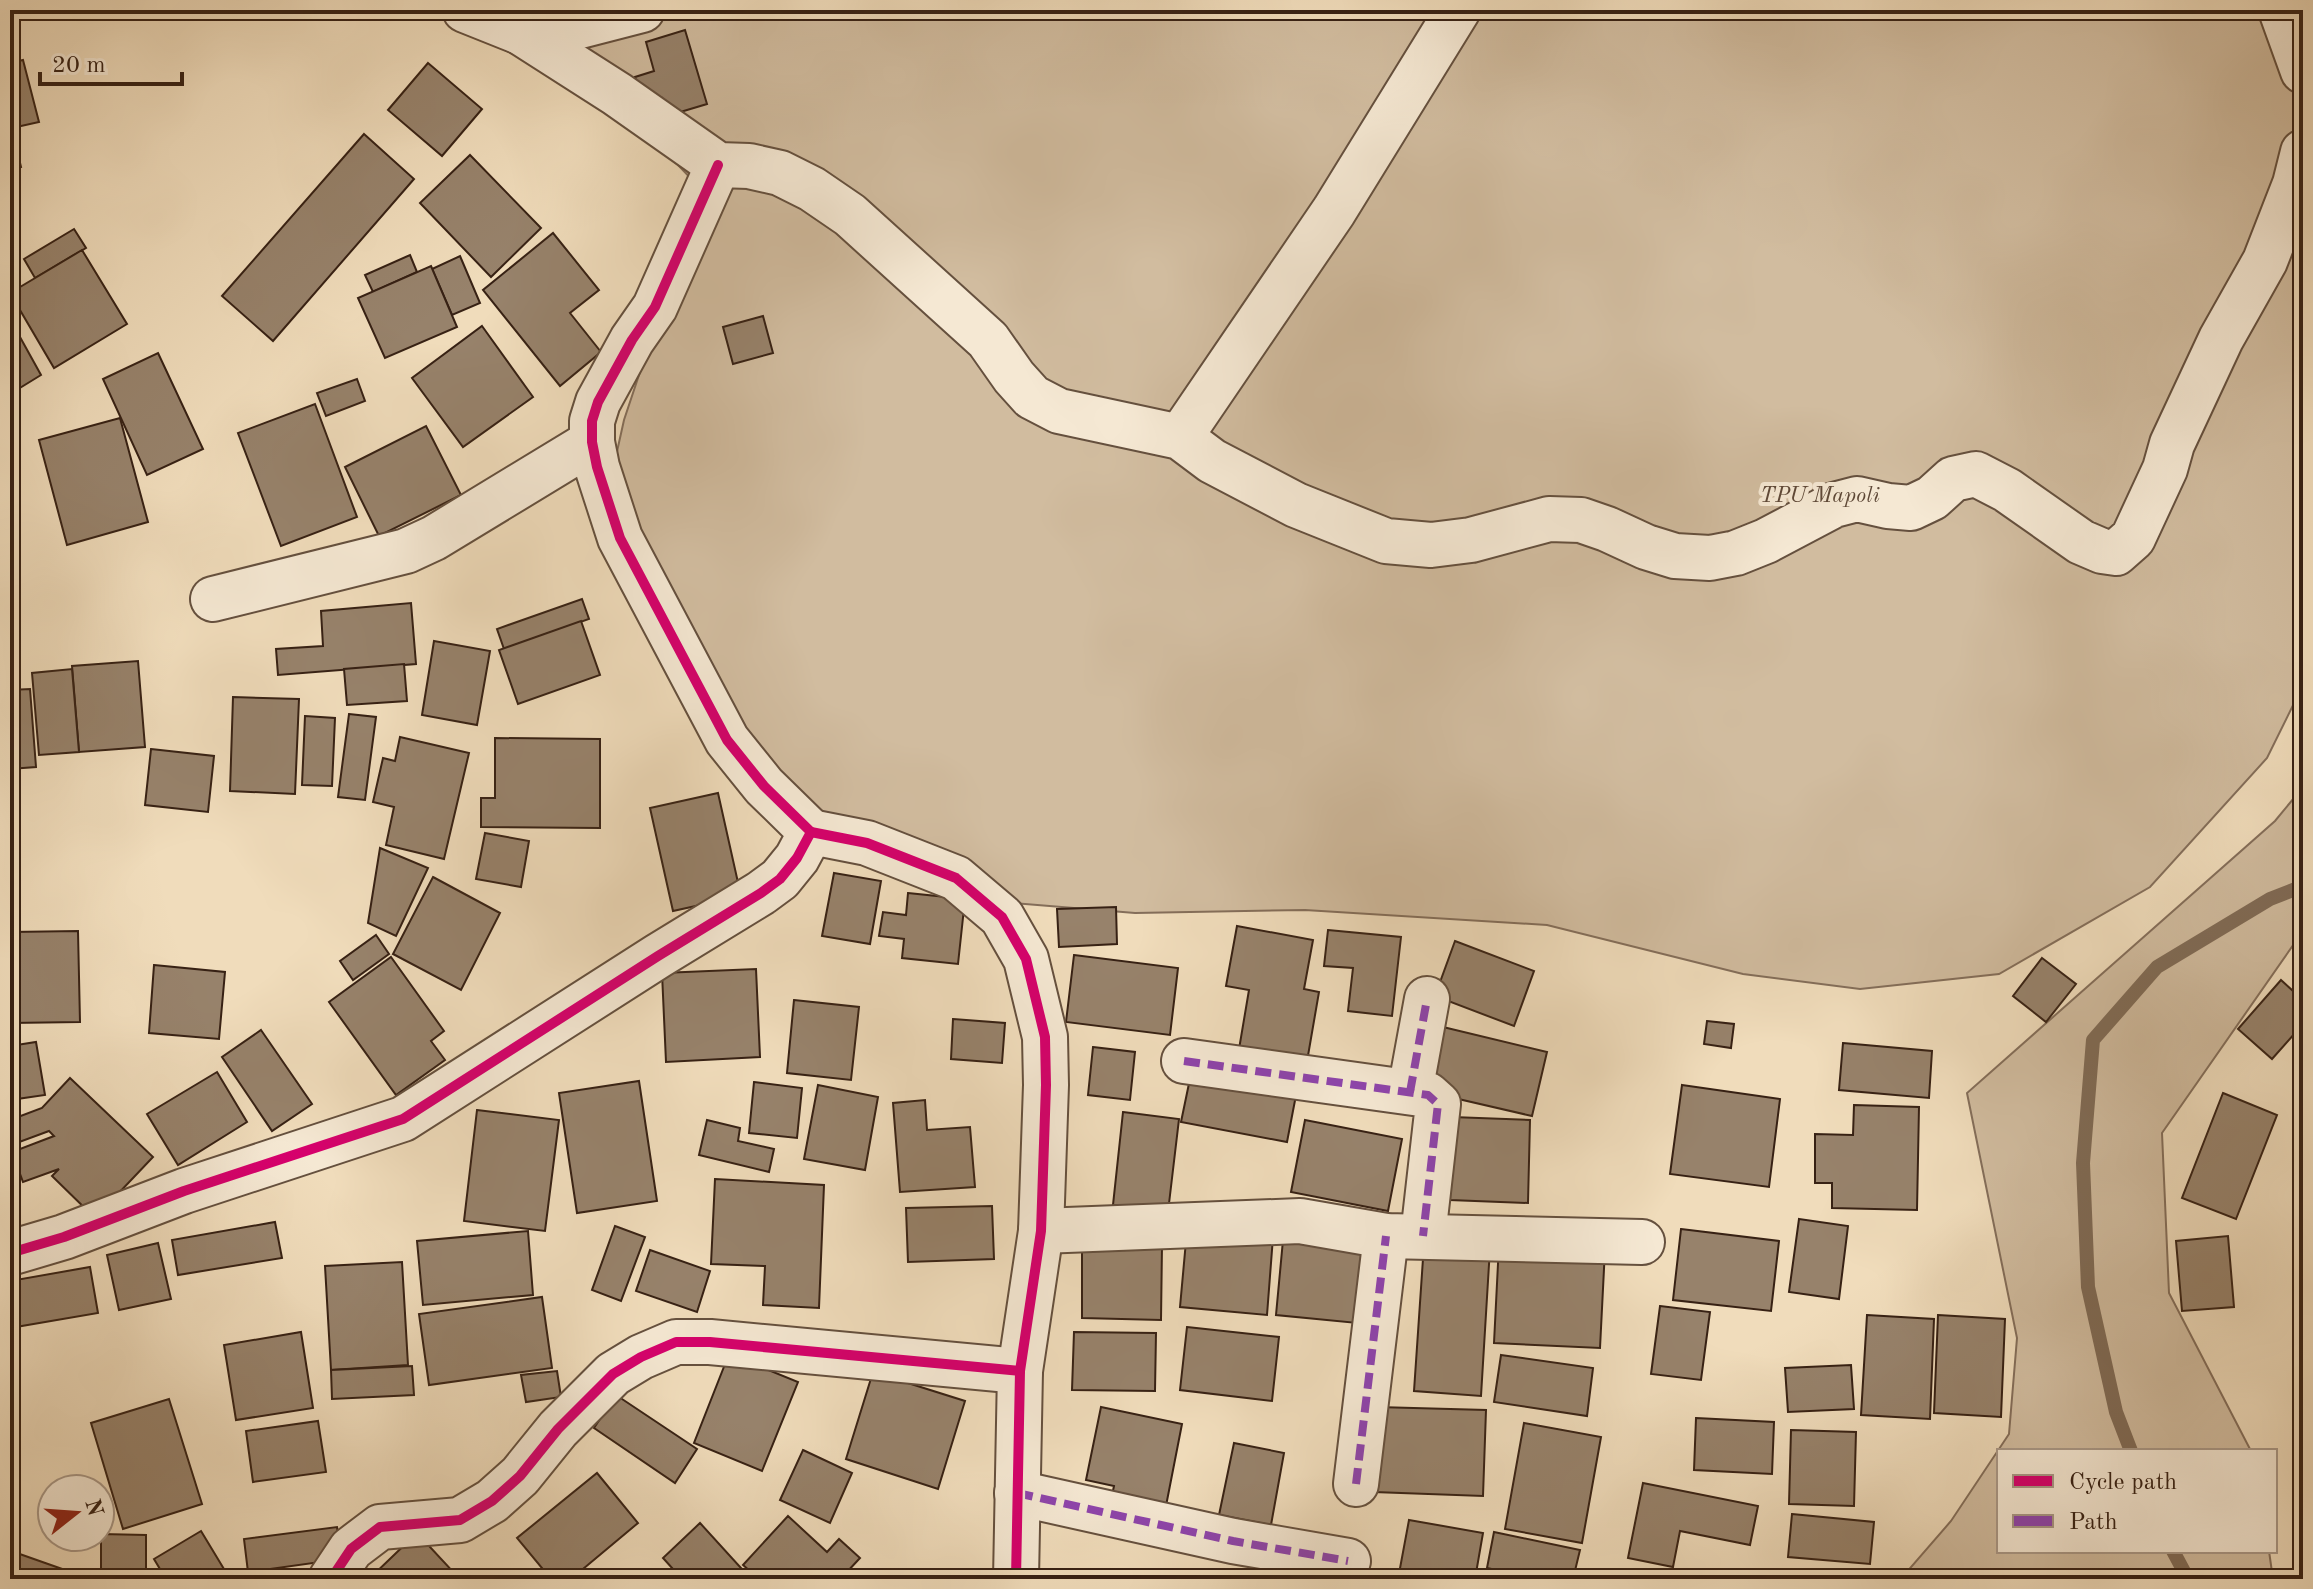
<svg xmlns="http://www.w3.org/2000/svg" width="2313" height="1589" viewBox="0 0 2313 1589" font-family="'Old Standard TT',serif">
  <rect width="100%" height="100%" fill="#f0dcbb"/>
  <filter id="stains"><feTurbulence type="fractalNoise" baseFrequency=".0025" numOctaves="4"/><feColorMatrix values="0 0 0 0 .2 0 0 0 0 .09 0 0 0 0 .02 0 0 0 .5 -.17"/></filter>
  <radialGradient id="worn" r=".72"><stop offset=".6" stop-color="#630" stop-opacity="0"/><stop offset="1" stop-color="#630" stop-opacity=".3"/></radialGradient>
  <g fill="#d1bc9f" stroke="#846e5a" stroke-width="2">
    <polygon points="435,10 2303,10 2303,685 2267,758 2150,887 1999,974 1860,989 1743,974 1547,925 1305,910 1135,913 1002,902 799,836 606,501 624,420 701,189 678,165 601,100 511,36"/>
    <polygon points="2303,787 2303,931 2162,1133 2169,1293 2251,1451 1999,1451 1999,1551 2269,1551 2273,1579 1889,1579 1906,1573 1951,1521 2009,1434 2017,1338 1967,1093 2275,821"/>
  </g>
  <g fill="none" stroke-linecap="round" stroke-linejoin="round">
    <g stroke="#806b56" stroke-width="14">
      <polyline points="2131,1451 2116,1412 2088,1287 2083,1163 2093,1040 2157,967 2270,899 2303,886"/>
      <polyline points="2173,1551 2188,1579"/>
    </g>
  </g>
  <g fill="#97826b" stroke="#372114" stroke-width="2">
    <polygon points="685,30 707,104 667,116 662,98 643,104 635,77 654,71 646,42"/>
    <polygon points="23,60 39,122 12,128 21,167 10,170 10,63"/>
    <polygon points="428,63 482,109 442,156 388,110"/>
    <polygon points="364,134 414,179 273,341 222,296"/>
    <polygon points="470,155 541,228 491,277 420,203"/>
    <polygon points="74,229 86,248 35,278 24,259"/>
    <polygon points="553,233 599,290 570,313 601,352 560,386 483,290"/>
    <polygon points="82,250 127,324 54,368 10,293"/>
    <polygon points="410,255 417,272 373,292 365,275"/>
    <polygon points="460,256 480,303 452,315 432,269"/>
    <polygon points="431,266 457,327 385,358 358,298"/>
    <polygon points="763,316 773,353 733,364 723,327"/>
    <polygon points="10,319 41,375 10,394"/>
    <polygon points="482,326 533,397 463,447 412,378"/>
    <polygon points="158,353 203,449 147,475 103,379"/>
    <polygon points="357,379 365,401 326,416 317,393"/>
    <polygon points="315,404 357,517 281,546 238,433"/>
    <polygon points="120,418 148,522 67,545 39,440"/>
    <polygon points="426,426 461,495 379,536 345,467"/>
    <polygon points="582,599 589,619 504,649 497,629"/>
    <polygon points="411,603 416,664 278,675 276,649 323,646 321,611"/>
    <polygon points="581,621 600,675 518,704 499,650"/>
    <polygon points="434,641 490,651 477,725 422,715"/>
    <polygon points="138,661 145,747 79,752 72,666"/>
    <polygon points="404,664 407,701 347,705 344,669"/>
    <polygon points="72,669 79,752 39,755 32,673"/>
    <polygon points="30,689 36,767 10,769 10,690"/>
    <polygon points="233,697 299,699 295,794 230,791"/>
    <polygon points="349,714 376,717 365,800 338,797"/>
    <polygon points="305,716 335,718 332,786 302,785"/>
    <polygon points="400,737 469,753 444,859 386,845 394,807 373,802 383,758 395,761"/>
    <polygon points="495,738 600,739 600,828 481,827 481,798 495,798"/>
    <polygon points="151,749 214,756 208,812 145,805"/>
    <polygon points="718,793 741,896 673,911 650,808"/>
    <polygon points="485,833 529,841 521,887 476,879"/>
    <polygon points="380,848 428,868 396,936 368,923"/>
    <polygon points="834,873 881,881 870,944 822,936"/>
    <polygon points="433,877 500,913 461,990 393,954"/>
    <polygon points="908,893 965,899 958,964 902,958 904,939 879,936 883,912 906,915"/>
    <polygon points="1116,907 1117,944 1059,947 1057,909"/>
    <polygon points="1237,926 1313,940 1304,989 1319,992 1305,1073 1237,1061 1249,990 1226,986"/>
    <polygon points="1328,930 1401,937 1392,1016 1348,1011 1353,968 1324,966"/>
    <polygon points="78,931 80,1022 10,1023 10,932"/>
    <polygon points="376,935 389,954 353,980 340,961"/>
    <polygon points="1455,941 1534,971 1514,1026 1435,996"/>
    <polygon points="1074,955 1178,968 1170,1035 1066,1022"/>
    <polygon points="391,957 444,1031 431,1041 445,1060 396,1095 329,1002"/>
    <polygon points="2042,958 2076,984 2046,1022 2013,996"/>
    <polygon points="154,965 225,972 219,1039 149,1033"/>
    <polygon points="756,969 760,1057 666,1062 662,973"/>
    <polygon points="2281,980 2303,1000 2303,1024 2272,1059 2238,1029"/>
    <polygon points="794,1000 859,1007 851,1080 787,1073"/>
    <polygon points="953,1019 1005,1023 1002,1063 951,1059"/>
    <polygon points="1707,1021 1734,1024 1731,1048 1704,1044"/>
    <polygon points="1443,1027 1547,1052 1532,1116 1428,1092"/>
    <polygon points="261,1030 312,1104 272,1131 222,1057"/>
    <polygon points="36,1042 45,1095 10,1100 10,1046"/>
    <polygon points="1843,1043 1932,1051 1929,1098 1839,1090"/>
    <polygon points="1093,1047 1135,1052 1130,1100 1088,1095"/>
    <polygon points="1192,1069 1297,1090 1287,1142 1181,1122"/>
    <polygon points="217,1072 247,1122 178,1165 147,1114"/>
    <polygon points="70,1078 153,1157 95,1218 52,1176 59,1169 23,1182 12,1152 54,1136 49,1131 14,1144 10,1133 10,1120 42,1108"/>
    <polygon points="639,1081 657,1201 577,1213 559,1093"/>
    <polygon points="754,1082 802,1088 797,1138 749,1133"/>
    <polygon points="818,1085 878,1097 865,1170 804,1159"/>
    <polygon points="1682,1085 1780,1099 1769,1187 1670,1174"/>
    <polygon points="2223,1093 2277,1115 2236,1219 2182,1198"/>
    <polygon points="925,1100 927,1130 970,1127 975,1187 900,1192 893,1103"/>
    <polygon points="1854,1105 1919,1107 1917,1210 1832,1208 1832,1183 1815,1183 1815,1134 1853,1135"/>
    <polygon points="477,1110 559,1120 545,1231 464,1221"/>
    <polygon points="1123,1112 1179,1119 1168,1212 1113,1205"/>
    <polygon points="1452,1117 1530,1120 1528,1203 1450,1200"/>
    <polygon points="707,1120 740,1128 738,1141 774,1149 769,1172 699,1155"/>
    <polygon points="1305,1120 1402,1139 1388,1211 1291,1192"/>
    <polygon points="715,1179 824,1185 819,1308 763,1305 765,1266 711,1264"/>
    <polygon points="992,1206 994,1259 908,1262 906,1208"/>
    <polygon points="1799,1219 1848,1226 1839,1299 1789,1292"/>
    <polygon points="275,1222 282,1258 178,1275 172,1240"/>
    <polygon points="615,1226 645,1237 621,1301 592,1290"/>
    <polygon points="1681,1229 1779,1241 1771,1311 1673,1300"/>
    <polygon points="1187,1230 1273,1237 1267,1315 1180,1307"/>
    <polygon points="528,1231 533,1295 423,1305 417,1241"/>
    <polygon points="2228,1236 2234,1307 2182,1311 2176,1241"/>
    <polygon points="1283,1240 1365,1248 1357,1323 1276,1315"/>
    <polygon points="158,1243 171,1299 119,1310 107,1255"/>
    <polygon points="1082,1243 1162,1245 1161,1320 1082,1318"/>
    <polygon points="1424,1244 1490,1248 1481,1396 1414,1391"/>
    <polygon points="1499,1244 1605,1249 1600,1348 1494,1343"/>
    <polygon points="650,1250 710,1271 697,1312 636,1291"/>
    <polygon points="402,1262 408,1365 331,1370 325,1266"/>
    <polygon points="90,1267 98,1313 10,1328 10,1281"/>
    <polygon points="542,1297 552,1368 429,1385 419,1314"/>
    <polygon points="1660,1306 1710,1312 1701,1380 1651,1374"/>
    <polygon points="1867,1315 1934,1319 1930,1419 1861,1415"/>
    <polygon points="1938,1315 2005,1319 2001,1417 1934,1413"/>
    <polygon points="1187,1327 1279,1337 1272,1401 1180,1390"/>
    <polygon points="301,1332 313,1408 236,1420 224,1345"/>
    <polygon points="1074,1332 1156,1333 1155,1391 1072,1390"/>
    <polygon points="729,1354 798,1382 762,1471 694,1443"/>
    <polygon points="1501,1355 1593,1368 1587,1416 1494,1402"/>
    <polygon points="1851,1365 1854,1409 1788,1412 1785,1368"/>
    <polygon points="412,1366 414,1395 332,1399 331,1370"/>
    <polygon points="557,1371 561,1397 526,1402 521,1375"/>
    <polygon points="873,1372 965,1401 938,1489 846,1459"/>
    <polygon points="616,1395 697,1449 675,1483 594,1428"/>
    <polygon points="169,1399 202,1504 123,1529 91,1423"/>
    <polygon points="1101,1407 1182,1424 1165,1511 1111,1500 1114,1486 1086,1480"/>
    <polygon points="1377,1407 1486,1410 1483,1496 1374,1492"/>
    <polygon points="1696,1418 1774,1422 1772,1474 1694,1470"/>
    <polygon points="318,1421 326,1472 253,1482 246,1431"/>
    <polygon points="1524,1423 1601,1437 1582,1543 1505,1529"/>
    <polygon points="1791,1430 1856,1432 1854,1506 1789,1504"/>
    <polygon points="1234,1443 1284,1453 1271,1525 1219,1515"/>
    <polygon points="803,1450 852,1473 830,1523 780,1500"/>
    <polygon points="597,1473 638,1523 571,1579 551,1579 517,1538"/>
    <polygon points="1643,1483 1758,1506 1750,1545 1680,1531 1673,1567 1628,1558"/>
    <polygon points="1792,1514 1874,1522 1870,1564 1788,1557"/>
    <polygon points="788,1516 827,1552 839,1539 860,1558 846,1573 853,1579 759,1579 743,1565"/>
    <polygon points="1409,1520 1483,1533 1475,1579 1398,1579"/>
    <polygon points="700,1523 751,1579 682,1579 663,1558"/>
    <polygon points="337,1527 342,1559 248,1572 244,1539"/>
    <polygon points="201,1531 230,1579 166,1579 154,1559"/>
    <polygon points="1494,1532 1580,1550 1573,1579 1539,1579 1487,1568"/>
    <polygon points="417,1533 457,1576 453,1579 369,1579"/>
    <polygon points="101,1534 146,1535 146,1579 101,1579"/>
    <polygon points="14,1552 85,1577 85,1579 10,1579 10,1563"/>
  </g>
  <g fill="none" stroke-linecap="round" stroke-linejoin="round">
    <defs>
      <g id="minor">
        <polyline points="465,10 520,32 617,94 718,165 749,166 780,173 812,189 850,215 988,340 1014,377 1032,397 1059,411 1180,437 1212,461 1296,505 1386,541 1431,545 1471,540 1549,519 1581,520 1607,529 1646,547 1675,556 1710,558 1736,553 1766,541 1834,505 1857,499 1888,506 1911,508 1932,498 1953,479 1976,474 2007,490 2081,542 2102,551 2116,553 2133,538 2165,469 2172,444 2221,339 2265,261 2295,184 2303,152"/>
        <polyline points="2281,10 2303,71"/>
        <polyline points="520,32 580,26 642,10"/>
        <polyline points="1180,437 1334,211 1458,10"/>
        <polyline points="213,599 406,551 434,538 592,442"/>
        <polyline points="811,832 867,843 956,878 1002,917 1026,959 1045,1037 1046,1085 1041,1231 1020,1371 1016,1579"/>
        <polyline points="1184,1061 1428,1095 1438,1104 1423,1236"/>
        <polyline points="1410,1092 1427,999"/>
        <polyline points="1041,1231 1300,1221 1386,1236 1642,1242"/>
        <polyline points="10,1253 64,1237 184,1191 403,1119 658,956 761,893 780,879 797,858 811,832 764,786 727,740 620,538 597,467 592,442 592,421 598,402 632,340 655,307 718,165"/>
        <polyline points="1356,1484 1386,1236"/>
        <polyline points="1017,1493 1233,1541 1348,1561"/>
        <polyline points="331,1579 351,1549 380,1527 460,1520 492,1501 520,1476 558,1429 613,1374 641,1357 676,1342 710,1342 1020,1371"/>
      </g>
    </defs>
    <use href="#minor" stroke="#65503e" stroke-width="48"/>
    <use href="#minor" stroke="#f5e8d3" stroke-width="44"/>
    <g stroke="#8e44ad" stroke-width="8" stroke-dasharray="16 8" stroke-linecap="butt">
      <polyline points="1184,1061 1428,1095 1438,1104 1423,1236"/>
      <polyline points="1410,1092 1427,999"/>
      <polyline points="1356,1484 1386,1236"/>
      <polyline points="1017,1493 1233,1541 1348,1561"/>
    </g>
    <defs>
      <g id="cycleway">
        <polyline points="811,832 867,843 956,878 1002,917 1026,959 1045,1037 1046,1085 1041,1231 1020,1371 1016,1579"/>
        <polyline points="10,1253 64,1237 184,1191 403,1119 658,956 761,893 780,879 797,858 811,832 764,786 727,740 620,538 597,467 592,442 592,421 598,402 632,340 655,307 718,165"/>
        <polyline points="331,1579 351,1549 380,1527 460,1520 492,1501 520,1476 558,1429 613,1374 641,1357 676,1342 710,1342 1020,1371"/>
      </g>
    </defs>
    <use href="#cycleway" stroke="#f5e8d3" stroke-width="15"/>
    <use href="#cycleway" stroke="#d6006c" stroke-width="10"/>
  </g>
  <g text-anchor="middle" stroke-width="8" stroke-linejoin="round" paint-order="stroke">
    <g font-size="22" font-style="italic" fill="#5e4837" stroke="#f5e8d3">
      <text x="1820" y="502">TPU Mapoli</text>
    </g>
  </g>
  <rect width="2313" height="1589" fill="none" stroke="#f0dcbb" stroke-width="40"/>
  <rect x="12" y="12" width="2289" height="1565" fill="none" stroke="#372114" stroke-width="4"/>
  <rect x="20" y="20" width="2273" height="1549" fill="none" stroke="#372114" stroke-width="2"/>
  <rect x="1997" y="1449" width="280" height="104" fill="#f5e8d3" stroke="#a99887" stroke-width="2"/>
  <rect x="2013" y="1475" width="40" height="12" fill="#d6006c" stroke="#a99887" stroke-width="2"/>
  <text x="2069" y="1489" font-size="24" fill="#372114">Cycle path</text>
  <rect x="2013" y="1515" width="40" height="12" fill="#8e44ad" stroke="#a99887" stroke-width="2"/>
  <text x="2069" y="1529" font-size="24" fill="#372114">Path</text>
  <g transform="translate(76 1513) rotate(73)"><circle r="38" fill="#f5e8d3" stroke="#a99887" stroke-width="2"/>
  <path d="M0-6L14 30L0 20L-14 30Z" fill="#8f2418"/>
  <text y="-12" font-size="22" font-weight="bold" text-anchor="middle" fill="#372114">N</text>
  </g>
  <path d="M40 72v12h142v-12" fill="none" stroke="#372114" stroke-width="4"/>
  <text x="52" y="72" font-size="24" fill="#372114" stroke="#f5e8d3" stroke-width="6" paint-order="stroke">20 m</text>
  <rect width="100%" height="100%" filter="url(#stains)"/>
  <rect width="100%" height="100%" fill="url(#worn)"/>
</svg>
